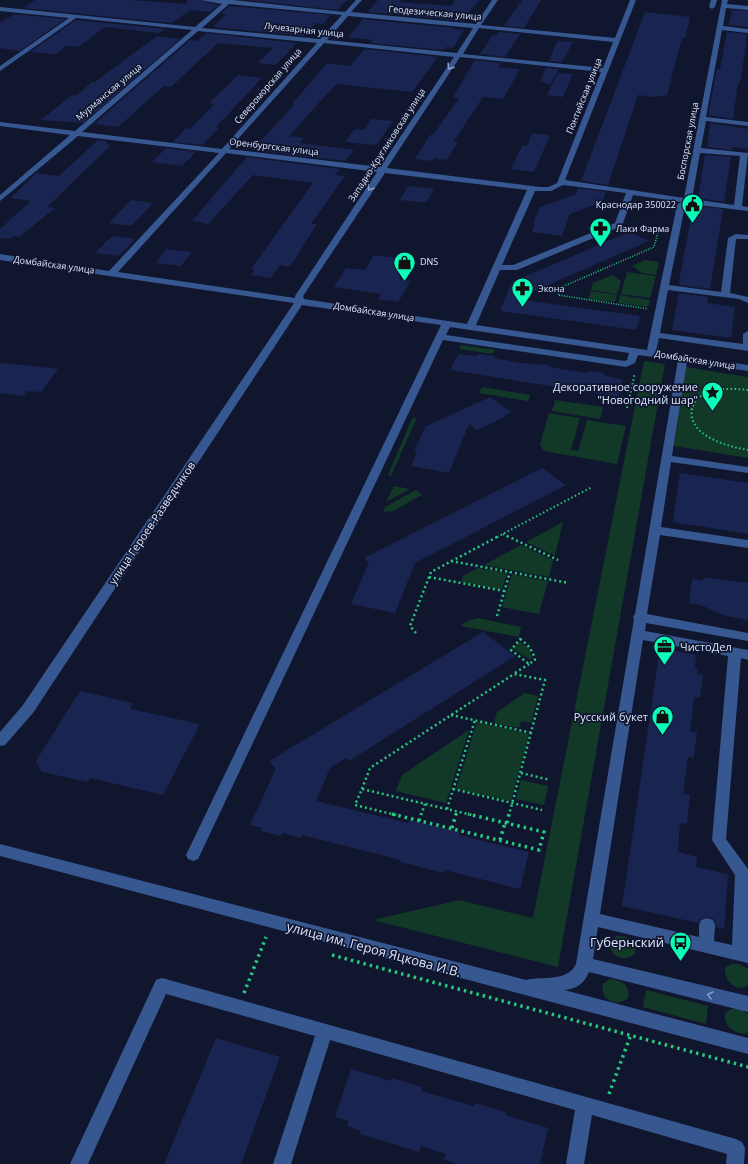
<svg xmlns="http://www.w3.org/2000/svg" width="748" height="1164" viewBox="0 0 748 1164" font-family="'Open Sans',sans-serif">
  <rect width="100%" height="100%" fill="#10162e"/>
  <g fill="#123928">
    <polygon points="645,260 659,262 656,275 642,273 632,266"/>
    <polygon points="627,272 656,276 650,298 621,294"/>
    <polygon points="612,275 621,281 617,294 591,290 593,283"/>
    <polygon points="591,291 617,295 615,302 588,299"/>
    <polygon points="620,295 650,300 648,307 618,303"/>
    <polygon points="461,345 495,350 493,354 459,349"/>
    <polygon points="644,361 665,364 558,967 373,920 459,900 533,918"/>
    <polygon points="686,367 748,377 748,458 674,446"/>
    <polygon points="482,387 530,395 528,401 479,393"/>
    <polygon points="555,400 603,407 600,419 552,411"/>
    <polygon points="549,413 580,418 571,450 578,451 587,420 626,426 617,464 544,451 540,444"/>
    <polygon points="417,417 391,476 388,475 412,419"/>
    <polygon points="394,486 410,489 386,502"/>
    <polygon points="416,490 422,495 393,511 383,512 385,507"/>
    <polygon points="563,522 555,556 526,542"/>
    <polygon points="521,545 553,560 549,577 484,565"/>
    <polygon points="478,568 507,573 502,590 461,582 463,576"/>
    <polygon points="512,574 548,581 539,614 502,607"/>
    <polygon points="478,618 521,627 519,637 460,626 468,621"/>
    <polygon points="519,642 529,648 532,658 531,660 513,649"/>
    <polygon points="525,693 538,696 531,723 521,721 519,728 494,723 497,712"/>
    <polygon points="477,722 529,734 511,801 456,789"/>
    <polygon points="469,730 446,803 396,791 402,775"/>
    <polygon points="521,780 548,786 544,805 516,799"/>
    <path d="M 617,936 C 629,936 637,941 635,954 C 623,963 607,956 611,940 Z"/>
    <path d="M 731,964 L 739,964 L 748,969 L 748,985 C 736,994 724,980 725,968 Z"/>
    <path d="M 610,979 C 622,980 630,985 628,998 C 615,1008 600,1000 603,984 Z"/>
    <polygon points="646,990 708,1006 706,1024 643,1007"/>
    <path d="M 731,1009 L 740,1009 L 748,1014 L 748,1032 L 746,1034 C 733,1033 724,1027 725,1013 Z"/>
  </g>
  <g fill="#1a2451">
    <polygon points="35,0 130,0 187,4 187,0 200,0 219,5 210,12 190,10 172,23 23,8"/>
    <polygon points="247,0 347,0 337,10"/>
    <polygon points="378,0 401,0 399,2 451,6 455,0 480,0 461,21 368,12"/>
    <polygon points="522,0 541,0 524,28 504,26"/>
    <polygon points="230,6 331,15 323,24 316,23 304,36 213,27 226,14 220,14"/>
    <polygon points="732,10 748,11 748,27 729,25"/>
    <polygon points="645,12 690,17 685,38 682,38 667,95 654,97 638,95 608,185 581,181"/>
    <polygon points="14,14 65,19 20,51 0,48 0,23"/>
    <polygon points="363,19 455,28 453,29 464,30 453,48 446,47 443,50 370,43 373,40 348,37"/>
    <polygon points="76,20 165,29 159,33 105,27 78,47 66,46 56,54 51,54 30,52"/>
    <polygon points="499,32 520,34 505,57 480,54 493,35 497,36"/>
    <polygon points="727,32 747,34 741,80 738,83 733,119 708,115 717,69 720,69"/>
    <polygon points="206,33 297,43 275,65 258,63 273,48 218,43 171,87 164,86 118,127 94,124 190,40 198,41"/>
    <polygon points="157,36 180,39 83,123 41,120 72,95 77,95 92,82 95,82"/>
    <polygon points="557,41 573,42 562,62 549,61"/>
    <polygon points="365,49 438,57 412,92 336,84 289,136 304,138 299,143 354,150 345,161 252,150 295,104 292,104 327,63 350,66"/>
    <polygon points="475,60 501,63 498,67 520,69 503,99 483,97 454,141 458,142 447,160 434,158 433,161 415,159 430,135 433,135 459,98 453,97"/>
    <polygon points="546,68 559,69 550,85 540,81"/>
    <polygon points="558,73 573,74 563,97 547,95"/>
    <polygon points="238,75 262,78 216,127 219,128 202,145 173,142 186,128 190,129 214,104 209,103"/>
    <polygon points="372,119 393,121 376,145 345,142 355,129 364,130"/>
    <polygon points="710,123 748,129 748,149 732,147 732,150 707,147"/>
    <polygon points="532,133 550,135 534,172 511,169 522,146 527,146"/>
    <polygon points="98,140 105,141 110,146 47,207 55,208 19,237 13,236 10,239 0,238 0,229 31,201 11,198 36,173 59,176"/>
    <polygon points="166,148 196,152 182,166 152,162"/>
    <polygon points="705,155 731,157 724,202 698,198"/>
    <polygon points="247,157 340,169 335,175 345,176 311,224 317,224 290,267 280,265 271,278 251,275 255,269 251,269 313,183 253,175 208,224 192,221"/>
    <polygon points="408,186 434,189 426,203 400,200"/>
    <polygon points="578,188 606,192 603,201 570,214 562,236 532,232 535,223 533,223 539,209 538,208 576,194"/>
    <polygon points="131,200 153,203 131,226 109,223"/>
    <polygon points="696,206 723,209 710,289 680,285 679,282 692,212 695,212"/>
    <polygon points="629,232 649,241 516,299 640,316 636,330 500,311 512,282"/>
    <polygon points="112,236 135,239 119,256 95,253"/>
    <polygon points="166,249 192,252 181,266 156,263"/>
    <polygon points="374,255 409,260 399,279 411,281 398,302 378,299 381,294 334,287 346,268 365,270"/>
    <polygon points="679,293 708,297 707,303 735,307 731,338 672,330"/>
    <polygon points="458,354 477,356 478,354 495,356 494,358 520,363 549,365 549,367 587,373 588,371 605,373 604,375 623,380 619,397 575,390 450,370"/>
    <polygon points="0,363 24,365 58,369 41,392 27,391 23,396 0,393"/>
    <polygon points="490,397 512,412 505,415 507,416 477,430 469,424 449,473 411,466 417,452 414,451 425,428 424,427"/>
    <polygon points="542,468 566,485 415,563 395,613 351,604 369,562 364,558"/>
    <polygon points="680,473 748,483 748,534 673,522"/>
    <polygon points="703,577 748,583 748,620 726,616 703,606 689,603 692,579 703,581"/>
    <polygon points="483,632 515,656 349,761 346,758 330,768 316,801 408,823 409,820 460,832 459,835 529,852 520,889 445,870 444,873 400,862 401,860 302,835 301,838 283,833 281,836 261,831 262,828 250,825 276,768 269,761"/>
    <polygon points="660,648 696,655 695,668 698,668 697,674 703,675 700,698 694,697 691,725 690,731 697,732 694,758 688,757 683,794 690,795 687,824 680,823 678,852 697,857 696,867 728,874 724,929 716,927 714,919 707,917 701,919 698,923 622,906"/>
    <polygon points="80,691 133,703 130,709 200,724 163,795 90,778 88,782 42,772 36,761"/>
    <polygon points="216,1038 280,1057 241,1164 164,1164"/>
    <polygon points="351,1069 391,1081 393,1078 422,1087 421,1091 474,1106 475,1103 506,1112 505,1115 548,1128 540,1164 458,1164 444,1160 446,1154 421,1146 419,1152 360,1134 361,1131 347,1126 349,1121 335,1117"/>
  </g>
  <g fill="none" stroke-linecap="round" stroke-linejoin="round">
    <polyline stroke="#27c980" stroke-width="1.5" stroke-dasharray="1 1.5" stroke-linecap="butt" points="629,229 658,232 654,247 562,287 558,295 648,309"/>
    <g stroke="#27c980" stroke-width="2" stroke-dasharray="1.5 2.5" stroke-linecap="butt">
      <path d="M 748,390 C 730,388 698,386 692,409 C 690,417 694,425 700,431 C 713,442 731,447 748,450"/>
      <polyline points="627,408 635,373"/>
      <polyline points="503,534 509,537"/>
      <polyline points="497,537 592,487"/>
    </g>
    <g stroke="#27c980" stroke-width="2.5" stroke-dasharray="2 3" stroke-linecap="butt">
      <polyline points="507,536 558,560"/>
      <polyline points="451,561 569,583"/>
      <polyline points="429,577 504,591"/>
      <polyline points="497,616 510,572"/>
      <polyline points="416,633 410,626 431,572 499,536"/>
      <path d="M 520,639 C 528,644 533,651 535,660 L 529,664 L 511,650 Z"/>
      <polyline points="515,673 529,664"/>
      <polyline points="451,715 532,733"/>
      <polyline points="521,773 550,780"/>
      <polyline points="362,789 370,768 514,674 545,680 509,815"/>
      <polyline points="453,789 542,810"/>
      <polyline points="447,809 475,720"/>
      <polyline points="396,815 355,805 362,789 472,815"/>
      <polyline points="421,815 425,804"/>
      <polyline points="456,815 457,811"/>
    </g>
    <g stroke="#27c980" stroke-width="3.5" stroke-dasharray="2.5 4" stroke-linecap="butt">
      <polyline points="392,814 539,850 544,832 468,814"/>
      <polyline points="419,821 421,814"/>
      <polyline points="507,823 509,814"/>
      <polyline points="452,828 456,814"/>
      <polyline points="500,840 505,823"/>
      <polyline points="332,955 748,1067"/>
      <polyline points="244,993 266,937"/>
      <polyline points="609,1094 630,1037"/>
    </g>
    <g fill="#375791" fill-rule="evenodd">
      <path d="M 201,0 L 233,0 L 345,12 L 356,0 L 362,0 L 351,12 L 476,24 L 492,0 L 498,0 L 481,25 L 615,38 L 630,0 L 636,0 L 565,180 L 684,198 L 722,0 L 728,0 L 727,4 L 748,6 L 748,10 L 726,8 L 723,26 L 748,29 L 748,33 L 722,30 L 706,117 L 748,122 L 748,126 L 706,121 L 701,148 L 748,153 L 742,206 L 748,207 L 748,211 L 690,204 L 685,206 L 669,285 L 721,292 L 728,238 L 736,234 L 748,235 L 748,239 L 736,239 L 730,293 L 748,297 L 748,303 L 739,299 L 668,290 L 660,333 L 743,344 L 743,334 L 748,331 L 748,351 L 659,338 L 656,351 L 748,365 L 748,371 L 687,362 L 672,456 L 748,467 L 748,473 L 671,462 L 661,527 L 748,540 L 748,548 L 660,535 L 647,614 L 748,633 L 748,641 L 646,623 L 645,631 L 748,650 L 748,660 L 741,658 L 726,839 L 748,869 L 748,963 L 598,927 L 593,959 L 748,996 L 748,1012 L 589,972 C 584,984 576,989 564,990 L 748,1038 L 748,1054 L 0,856 L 0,844 L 526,980 C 542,976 568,982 576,964 L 634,619 L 633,617 L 635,614 L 678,360 L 638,355 L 635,363 L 626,367 L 443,340 L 200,855 L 198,859 L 193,861 L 188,859 L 186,855 L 441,325 L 302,305 L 33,713 L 5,745 L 0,746 L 0,732 L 23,705 L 294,303 L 0,260 L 0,254 L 109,271 L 219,153 L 78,136 L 0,201 L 0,195 L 70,135 L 0,126 L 0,122 L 75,131 L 192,30 L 76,18 L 0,71 L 0,66 L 69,18 L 0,11 L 0,7 L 195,27 L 222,4 ZM 229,4 L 342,15 L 320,39 L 202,28 ZM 348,16 L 473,28 L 457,53 L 327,40 ZM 479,28 L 613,42 L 603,68 L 463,54 ZM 198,31 L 317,43 L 222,149 L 82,132 ZM 324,43 L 454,57 L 380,167 L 229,149 ZM 460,57 L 601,72 L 557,183 L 549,187 L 540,187 L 387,168 ZM 226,153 L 377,172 L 295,296 L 295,298 L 118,272 ZM 700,153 L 740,156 L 734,205 L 692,199 ZM 385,173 L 527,190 L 467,324 L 304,299 L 303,296 ZM 563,185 L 626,193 L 615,223 L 513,265 L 502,265 L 535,191 L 551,191 ZM 633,195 L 681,202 L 677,205 L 647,350 L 476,325 L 500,270 L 517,270 L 622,226 ZM 450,327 L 470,330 L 629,353 L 627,360 L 625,361 L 446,335 ZM 643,640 L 728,656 L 712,840 L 735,875 L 732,945 L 714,941 L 715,925 L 713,920 L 707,918 L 701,920 L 699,925 L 699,937 L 600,914 Z"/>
      <polygon points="711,0 717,0 715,7 712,9 709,7"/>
      <polygon points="162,978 736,1139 742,1142 745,1148 744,1164 726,1164 727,1154 592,1115 584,1164 566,1164 575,1110 330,1040 291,1164 273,1164 315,1036 166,994 88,1164 70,1164 156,980"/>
    </g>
  </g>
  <defs><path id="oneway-chevron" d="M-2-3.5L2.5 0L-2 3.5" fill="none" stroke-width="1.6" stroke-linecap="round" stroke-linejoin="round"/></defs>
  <g stroke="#8a9ec8">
    <use href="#oneway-chevron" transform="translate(450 67) rotate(123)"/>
    <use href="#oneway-chevron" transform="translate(370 188) rotate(123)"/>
    <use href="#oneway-chevron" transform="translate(710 995) rotate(-166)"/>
  </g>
  <defs>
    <symbol id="civic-pin" viewBox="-11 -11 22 30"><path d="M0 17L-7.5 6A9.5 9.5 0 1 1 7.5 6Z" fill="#09ffb8" stroke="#10162e"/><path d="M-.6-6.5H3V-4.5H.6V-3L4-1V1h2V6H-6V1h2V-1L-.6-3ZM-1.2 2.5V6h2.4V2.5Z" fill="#111"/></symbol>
    <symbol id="pharmacy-pin" viewBox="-11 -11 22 30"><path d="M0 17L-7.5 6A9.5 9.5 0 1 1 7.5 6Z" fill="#09ffb8" stroke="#10162e"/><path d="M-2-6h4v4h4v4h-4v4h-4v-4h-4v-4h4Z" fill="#111"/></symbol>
    <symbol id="shop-pin" viewBox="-11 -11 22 30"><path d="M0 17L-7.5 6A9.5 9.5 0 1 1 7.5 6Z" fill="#09ffb8" stroke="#10162e"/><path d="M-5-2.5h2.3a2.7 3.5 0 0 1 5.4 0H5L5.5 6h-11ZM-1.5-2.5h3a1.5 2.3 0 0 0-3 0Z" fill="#111"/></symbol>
    <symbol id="sight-pin" viewBox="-11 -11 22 30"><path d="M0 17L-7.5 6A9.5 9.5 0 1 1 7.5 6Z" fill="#09ffb8" stroke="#10162e"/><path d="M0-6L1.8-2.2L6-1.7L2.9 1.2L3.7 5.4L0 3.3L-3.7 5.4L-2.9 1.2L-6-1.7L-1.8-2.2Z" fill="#111"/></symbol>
    <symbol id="office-pin" viewBox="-11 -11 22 30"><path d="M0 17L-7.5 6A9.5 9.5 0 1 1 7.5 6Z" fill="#09ffb8" stroke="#10162e"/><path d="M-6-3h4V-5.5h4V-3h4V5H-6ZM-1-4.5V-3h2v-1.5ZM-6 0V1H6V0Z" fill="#111"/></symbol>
    <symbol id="bus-pin" viewBox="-11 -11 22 30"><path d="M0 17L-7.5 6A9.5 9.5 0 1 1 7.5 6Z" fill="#09ffb8" stroke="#10162e"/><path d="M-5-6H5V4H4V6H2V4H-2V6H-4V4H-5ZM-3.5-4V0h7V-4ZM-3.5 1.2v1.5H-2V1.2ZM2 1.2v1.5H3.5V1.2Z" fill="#111"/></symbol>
  </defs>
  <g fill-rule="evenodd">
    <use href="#civic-pin" x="680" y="192" width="25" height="34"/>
    <use href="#pharmacy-pin" x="588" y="216" width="25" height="34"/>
    <use href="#shop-pin" x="392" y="250" width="25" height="34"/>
    <use href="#pharmacy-pin" x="510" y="276" width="25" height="34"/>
    <use href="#sight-pin" x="700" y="380" width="25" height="34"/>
    <use href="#office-pin" x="652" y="634" width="25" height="34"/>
    <use href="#shop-pin" x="650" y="704" width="25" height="34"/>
    <use href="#bus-pin" x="668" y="930" width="25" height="34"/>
  </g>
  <g text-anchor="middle" stroke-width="3.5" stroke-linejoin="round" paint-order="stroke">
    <g font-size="9" fill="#dde6ff" stroke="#10162e">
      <text transform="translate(435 13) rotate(5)" y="3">Геодезическая улица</text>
      <text transform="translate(304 30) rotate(6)" y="3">Лучезарная улица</text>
      <text transform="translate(268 86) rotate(-49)" y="3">Североморская улица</text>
      <text transform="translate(109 92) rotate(-40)" y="3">Мурманская улица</text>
      <text transform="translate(584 96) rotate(-68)" y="3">Понтийская улица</text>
      <text transform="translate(688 141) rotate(-79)" y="3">Боспорская улица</text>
      <text transform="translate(387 145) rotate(-57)" y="3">Западно-Кругликовская улица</text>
      <text transform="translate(274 147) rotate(7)" y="3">Оренбургская улица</text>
      <text transform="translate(54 265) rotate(8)" y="3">Домбайская улица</text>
      <text transform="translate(374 312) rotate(9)" y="3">Домбайская улица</text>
      <text transform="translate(695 360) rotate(9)" y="3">Домбайская улица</text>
    </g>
    <g font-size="9" fill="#dde6ff" stroke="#10162e" text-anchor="start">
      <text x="676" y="208" text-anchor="end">Краснодар 350022</text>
      <text x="616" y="232">Лаки Фарма</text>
      <text x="420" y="265">DNS</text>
      <text x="538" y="292">Экона</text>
    </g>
    <g font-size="11" fill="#dde6ff" stroke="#10162e" text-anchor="end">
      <text x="698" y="391">Декоративное сооружение<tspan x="698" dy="13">"Новогодний шар"</tspan></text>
      <text x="680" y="651" text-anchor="start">ЧистоДел</text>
      <text x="648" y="721">Русский букет</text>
    </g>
    <g font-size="11" fill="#dde6ff" stroke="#10162e">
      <text transform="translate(152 523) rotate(-56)" y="4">улица Героев-Разведчиков</text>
    </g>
    <g font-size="13" fill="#dde6ff" stroke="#10162e" text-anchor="end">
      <text x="664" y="947">Губернский</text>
    </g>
    <g font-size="13" fill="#dde6ff" stroke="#10162e">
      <text transform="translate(374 949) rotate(15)" y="5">улица им. Героя Яцкова И.В.</text>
    </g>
  </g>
</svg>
